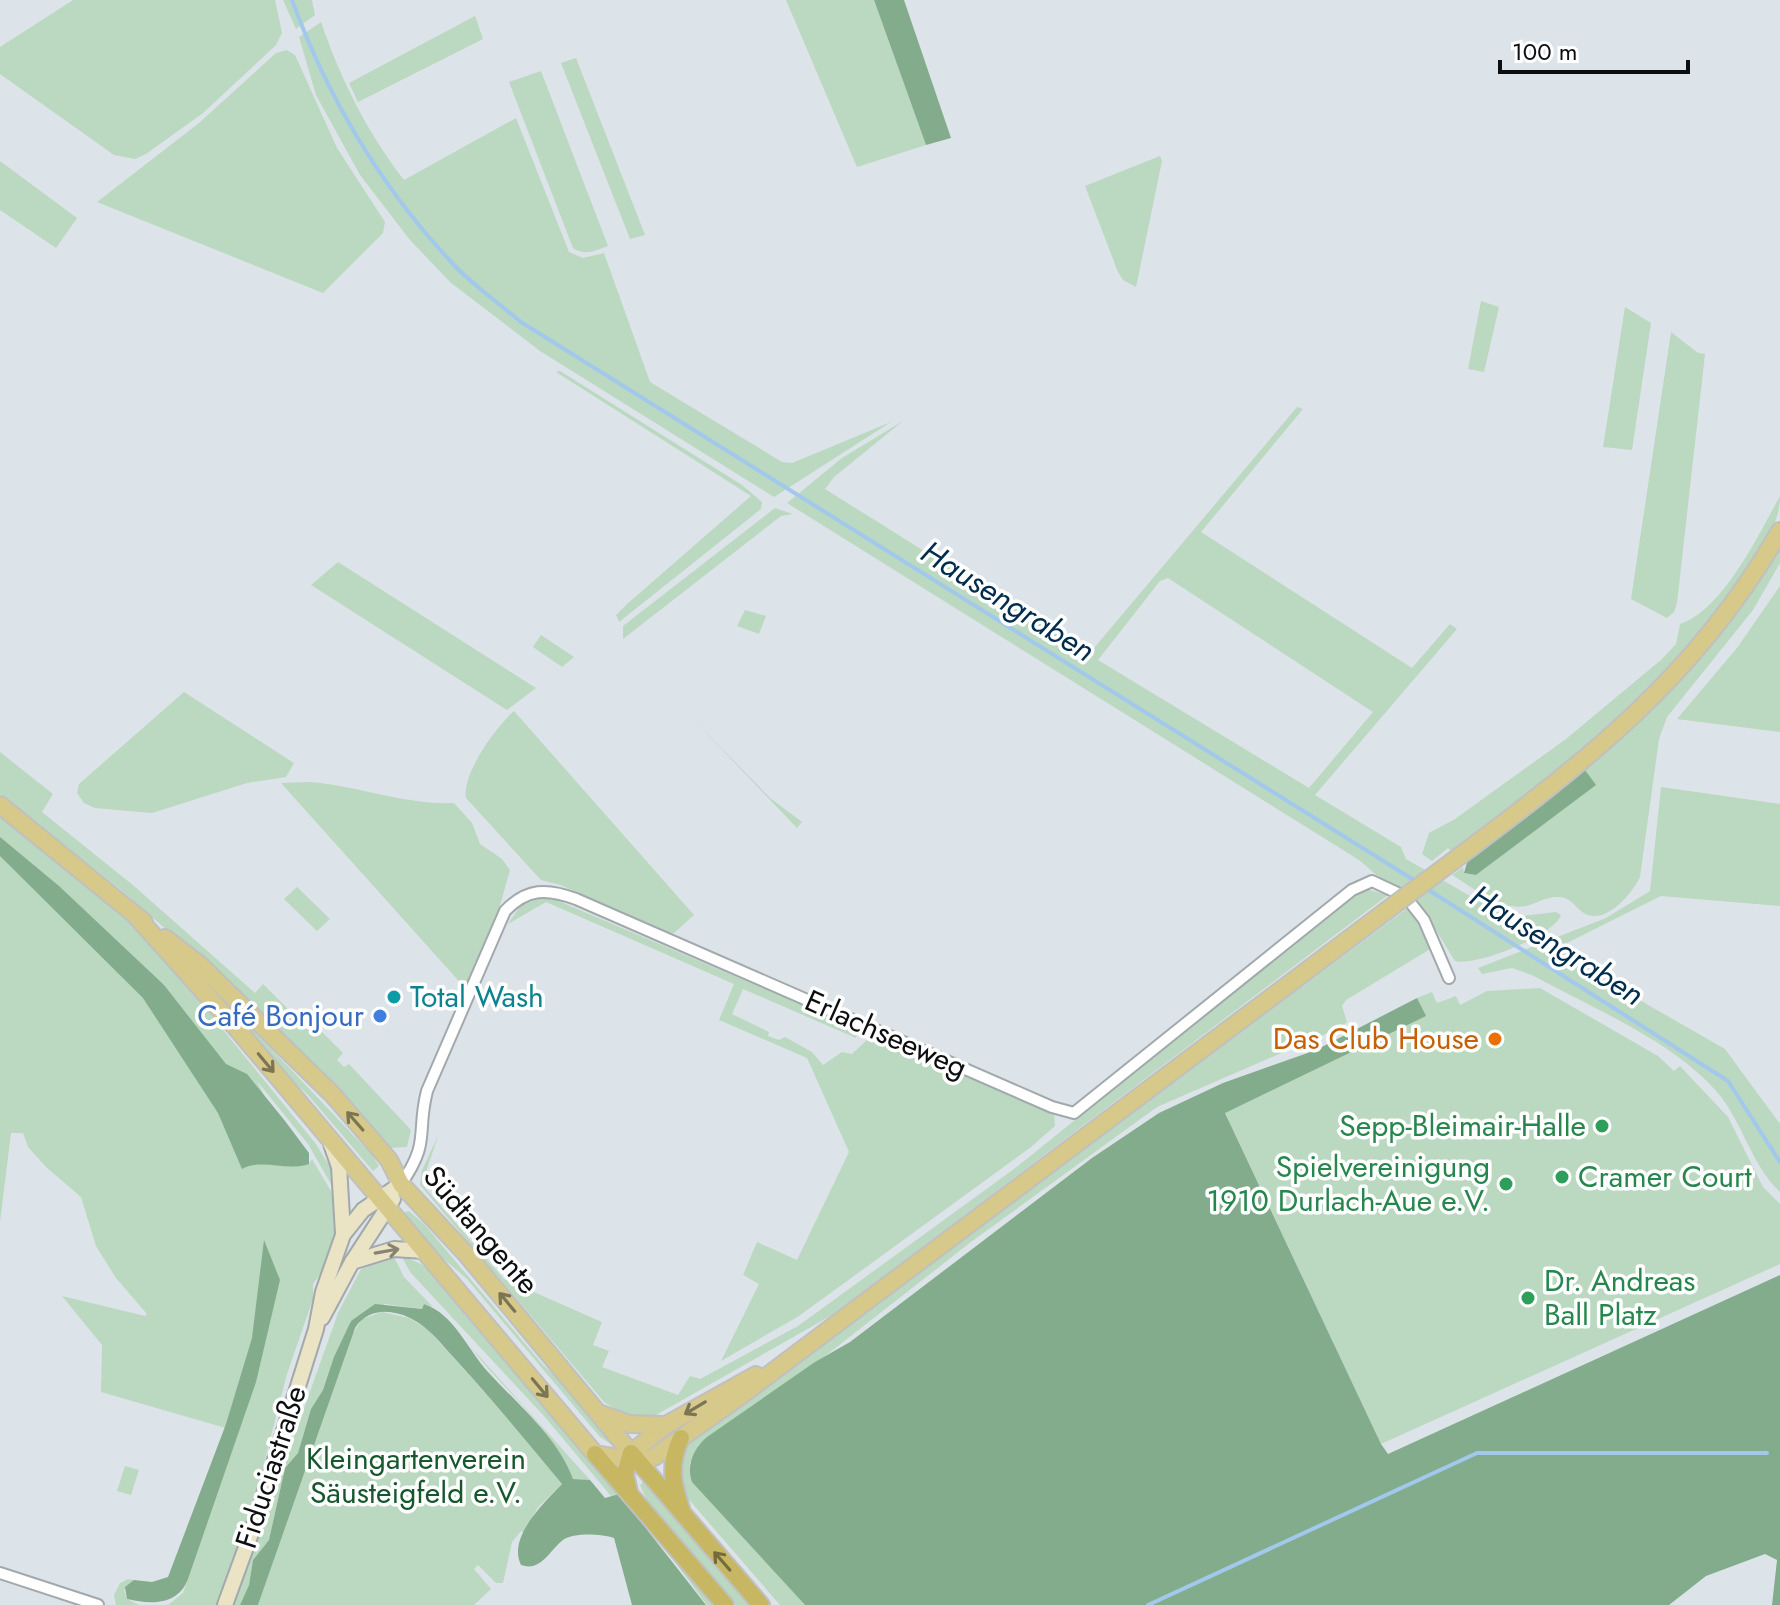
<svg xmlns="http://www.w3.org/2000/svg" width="1780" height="1605" viewBox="0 0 1780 1605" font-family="Jost,sans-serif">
  <rect width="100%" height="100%" fill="#dde4e9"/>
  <g fill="#bbd8c0" fill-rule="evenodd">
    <polygon points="73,0 275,0 282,33 276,45 203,113 146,154 135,159 114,155 0,74 0,47"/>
    <polygon points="283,0 312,0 315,15 296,29"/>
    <polygon points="786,0 874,0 926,145 857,167"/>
    <polygon points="475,16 483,39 358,102 349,83"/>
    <path d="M 321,22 C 341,80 367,132 404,180 L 516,118 L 569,252 L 583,258 L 604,253 L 650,382 L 782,462 L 792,463 L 891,422 L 774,497 L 540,351 L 450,282 L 410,240 L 360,175 L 316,95 L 299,37 Z"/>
    <polygon points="287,50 295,55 337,148 385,222 383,233 323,293 97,202 199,123 276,53"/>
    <polygon points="576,58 645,235 630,239 561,63"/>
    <path d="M 541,71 L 608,246 C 595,251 585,256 573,248 L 509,82 Z"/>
    <polygon points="1160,156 1162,161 1136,287 1123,280 1118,272 1085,186"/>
    <polygon points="0,161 77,218 56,248 0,210"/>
    <polygon points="1481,301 1499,307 1484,372 1468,369"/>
    <polygon points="1625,307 1651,323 1632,450 1603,447"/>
    <polygon points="1671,332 1698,353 1705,354 1677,603 1674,612 1667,618 1631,599"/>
    <polygon points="560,371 742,485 762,502 761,509 619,622 616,615 626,605 751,496 556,372"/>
    <path d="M 1297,407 L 1303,409 L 1201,532 L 1412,668 L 1450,624 L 1457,629 L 1315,795 L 1401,847 L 1406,859 L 1503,915 L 1514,917 L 1556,912 L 1561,915 C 1555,935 1476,967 1455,961 L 1418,901 L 1379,877 L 1359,860 L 787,503 L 842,458 L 903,421 L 834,477 L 825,489 L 1089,654 ZM 1168,578 L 1373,712 L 1309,788 L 1098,660 L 1160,581 Z"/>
    <path d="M 1780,496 C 1780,526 1760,552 1743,577 C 1663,695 1564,767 1452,852 L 1448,848 L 1432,861 L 1422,854 L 1429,833 L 1455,819 L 1566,739 L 1662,659 L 1676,644 L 1680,624 C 1723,610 1759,534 1780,496 Z"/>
    <polygon points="775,508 793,514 781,516 623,639 623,626"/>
    <path d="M 1780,548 L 1780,563 L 1753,610 L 1667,717 L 1659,739 L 1640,877 C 1633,892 1609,922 1588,915 C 1575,910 1573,896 1556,897 C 1545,897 1536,904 1526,906 C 1499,911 1474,888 1452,875 L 1463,867 L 1464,873 L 1476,875 L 1595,785 L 1585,770 C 1665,702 1725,638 1780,548 Z"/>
    <polygon points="338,562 536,688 507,710 311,585"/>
    <polygon points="1780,586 1780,732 1677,719 1737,648"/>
    <polygon points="745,610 766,616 759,634 737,626"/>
    <polygon points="541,635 574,657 562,667 533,647"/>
    <polygon points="184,692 294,763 286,777 247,783 152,813 95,808 84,803 77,793 79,784"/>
    <path d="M 514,711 L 694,915 L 674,933 L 662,932 L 561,885 L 541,880 L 466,798 C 462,773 496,727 514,711 Z"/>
    <polygon points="689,715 770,798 802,822 797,828"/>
    <polygon points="0,752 53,794 42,812 134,886 255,993 263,984 312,1033 318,1028 343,1053 337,1060 344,1067 349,1064 411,1130 407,1147 388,1148 226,982 120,889 0,794"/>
    <path d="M 310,782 C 359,786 404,805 454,803 L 472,823 L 480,844 L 502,859 L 510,870 L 499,909 L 466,989 L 281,783 Z"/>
    <path d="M 1661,787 L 1780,804 L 1780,906 L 1661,896 L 1567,943 L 1563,952 L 1566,958 L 1725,1049 L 1780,1124 L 1780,1192 C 1751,1165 1743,1122 1717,1092 C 1673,1041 1594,1009 1534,976 L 1512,968 L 1482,974 L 1478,968 L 1606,918 L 1650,891 Z"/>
    <polygon points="0,814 108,903 159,951 316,1144 333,1172 335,1191 308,1144 257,1081 294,1154 309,1164 312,1159 335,1198 337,1228 322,1272 313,1284 313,1299 287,1374 253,1505 217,1605 168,1605 183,1593 188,1579 236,1431 101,1392 102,1345 62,1296 145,1316 147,1314 116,1278 96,1246 81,1197 46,1167 28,1147 23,1133 11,1133 0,1222"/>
    <polygon points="297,887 330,919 317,931 284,899"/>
    <polygon points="1366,889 1388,895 834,1314 656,1415 632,1418 605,1403 420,1185 422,1170 438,1136 422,1184 504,1279 602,1322 593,1345 609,1351 602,1367 678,1395 690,1376 700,1379 798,1326 1014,1169 1357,893"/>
    <polygon points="547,896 858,1029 856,1038 743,989 732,1014 769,1032 768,1036 779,1040 785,1037 812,1052 823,1065 842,1052 852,1054 868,1039 887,1040 1054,1113 1055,1126 1031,1147 799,1316 721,1361 759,1284 743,1275 757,1242 797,1260 849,1152 807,1058 719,1020 734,984 546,902 508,924 521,905"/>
    <polygon points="1409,907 1432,948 1346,1000 1342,1006 1347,1022 1339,1028 1157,1107 971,1242 829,1353 699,1445 690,1463 693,1482 805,1605 780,1605 685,1495 677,1470 685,1445 710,1424 738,1410 764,1385"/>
    <polygon points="209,983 371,1154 379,1166 373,1171 308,1095 284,1073"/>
    <polygon points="1540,988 1658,1056 1674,1071 1680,1066 1728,1117 1763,1187 1780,1204 1780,1264 1381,1444 1222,1106 1420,1004 1417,998 1432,992 1437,1003 1456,996 1460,1005 1487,991"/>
    <polygon points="409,1211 424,1224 544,1366 576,1394 614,1446 600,1437 466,1278 438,1254 406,1217 405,1212"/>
    <polygon points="393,1255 404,1277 433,1307 424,1304 422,1309 385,1304 351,1321 323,1390 311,1409 298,1453 285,1468 269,1540 253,1560 249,1585 240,1605 234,1605 338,1313 361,1269"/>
    <polygon points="401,1255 421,1264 439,1280 619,1494 611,1496 544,1416 410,1272"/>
    <polygon points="382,1312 409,1318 427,1329 497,1405 562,1484 538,1507 524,1533 521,1531 512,1542 503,1583 496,1583 478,1565 474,1569 491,1589 474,1605 258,1605 351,1336 362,1319"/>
    <path d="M 470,1346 L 590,1480 L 573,1479 C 553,1427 502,1390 470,1346 Z"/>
    <polygon points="125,1466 139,1470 131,1495 117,1491"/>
    <path d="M 644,1481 L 751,1605 L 736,1605 C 706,1571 657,1527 640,1485 Z"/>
    <polygon points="663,1546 715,1605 707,1605"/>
    <polygon points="128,1579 134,1580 124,1590 127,1599 139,1605 116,1605 114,1595 120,1583"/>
  </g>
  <g fill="#82ac8b">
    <polygon points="874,0 904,0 951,138 926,145"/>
    <polygon points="1585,770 1596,785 1476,875 1464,873 1468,859"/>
    <path d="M 0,837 L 59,886 L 164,985 L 226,1064 L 247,1074 L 285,1121 L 309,1153 L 309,1164 C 287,1172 262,1158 242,1169 L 218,1113 L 143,998 L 0,856 Z"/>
    <path d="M 1417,998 L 1426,1016 L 1225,1113 L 1381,1444 L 1388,1454 L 1780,1275 L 1780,1605 L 1772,1605 L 1777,1560 L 1765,1554 L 1706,1576 L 1669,1605 L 805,1605 L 692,1482 C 686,1465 694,1448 707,1437 L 815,1362 L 850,1342 L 1092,1158 L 1159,1113 L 1223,1083 L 1316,1050 Z"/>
    <path d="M 264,1240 L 280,1280 L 256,1382 L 188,1579 C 178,1605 152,1605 127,1599 L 125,1587 L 134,1580 L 152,1582 L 168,1577 L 226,1424 L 252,1338 Z"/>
    <path d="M 375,1304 L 422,1309 L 424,1304 C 454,1314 468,1350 488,1372 C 518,1405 557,1436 573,1479 L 590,1480 L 605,1498 L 619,1494 L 706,1605 L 632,1605 L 614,1538 C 602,1534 574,1532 563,1540 C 549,1551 541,1572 521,1565 C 507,1537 545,1502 562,1484 C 527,1442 493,1400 456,1360 C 442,1345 429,1327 410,1318 C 391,1309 368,1308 355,1328 L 258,1605 L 240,1605 L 249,1585 L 253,1560 L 269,1540 L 285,1468 L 298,1453 L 311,1409 L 323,1390 L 334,1357 L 351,1321 Z"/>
  </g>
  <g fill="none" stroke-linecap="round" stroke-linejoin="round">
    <g stroke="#a2c8ec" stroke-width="4">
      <path d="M 292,0 C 328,98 383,190 455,266 C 474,286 499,303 521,322 L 1417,882"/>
      <polyline points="1424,887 1728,1081 1780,1162"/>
      <polyline points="1148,1605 1477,1453 1767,1453"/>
    </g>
    <defs>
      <g id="minor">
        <path d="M 401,1184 C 431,1141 416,1134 427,1091 L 505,911 C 527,888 547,888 576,899 L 1052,1107 L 1074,1113 L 1352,890 L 1372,881 L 1406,897 L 1424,920 L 1449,978"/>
        <polyline points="0,1573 98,1605"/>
      </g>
      <g id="secondary">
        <polyline points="331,1144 339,1167 343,1233"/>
        <polyline points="352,1262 394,1249 424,1251"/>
        <polyline points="322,1318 352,1262 393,1199"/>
        <polyline points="225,1605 257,1517 316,1329 323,1292 343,1235 363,1210 401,1184"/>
      </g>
      <g id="primary">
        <polyline points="0,805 144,922"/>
        <path d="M 1453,861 C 1585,762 1696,678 1780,531"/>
        <polyline points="135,915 238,1030 595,1454 637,1461 654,1457 739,1397 1386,911"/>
        <polyline points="165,938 200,965 333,1095 389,1160 401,1184 467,1255 631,1453 666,1425 756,1375"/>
        <polyline points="601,1414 629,1424 664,1425"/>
      </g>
      <g id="trunk">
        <path d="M 681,1438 C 669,1464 672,1482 681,1508"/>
        <polyline points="595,1454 725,1605"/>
        <polyline points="629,1492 625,1474 631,1453 761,1605"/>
      </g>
    </defs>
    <use href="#minor" stroke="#a2a9ad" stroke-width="14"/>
    <use href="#secondary" stroke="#a2a9ad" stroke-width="18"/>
    <use href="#primary" stroke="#c0c0c1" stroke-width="20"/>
    <use href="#trunk" stroke="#c0c0c1" stroke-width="20"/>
    <use href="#minor" stroke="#fff" stroke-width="10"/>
    <use href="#secondary" stroke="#ebe4c4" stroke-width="14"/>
    <use href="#primary" stroke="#d6c989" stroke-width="16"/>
    <use href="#trunk" stroke="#c8b762" stroke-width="16"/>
    <defs>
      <polyline id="primary-bridge" points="1386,911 1453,861"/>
    </defs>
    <use href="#primary-bridge" stroke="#c0c0c1" stroke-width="20" stroke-linecap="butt"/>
    <use href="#primary-bridge" stroke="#d6c989" stroke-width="16"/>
  </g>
  <defs><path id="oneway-shaft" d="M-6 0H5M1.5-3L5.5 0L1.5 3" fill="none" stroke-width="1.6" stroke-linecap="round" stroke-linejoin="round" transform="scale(2)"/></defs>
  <g stroke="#7b7553">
    <use href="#oneway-shaft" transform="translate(266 1063) rotate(50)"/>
    <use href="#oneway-shaft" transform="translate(355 1121) rotate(-131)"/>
    <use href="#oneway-shaft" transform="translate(507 1302) rotate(-130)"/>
    <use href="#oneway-shaft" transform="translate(540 1388) rotate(50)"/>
    <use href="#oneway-shaft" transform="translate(695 1408) rotate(149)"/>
  </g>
  <use stroke="#878473" href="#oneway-shaft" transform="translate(387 1251) rotate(-10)"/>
  <use stroke="#736b3d" href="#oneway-shaft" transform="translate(722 1561) rotate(-131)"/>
  <circle fill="#0f9aa8" stroke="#fff" stroke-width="3" cx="394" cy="997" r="8"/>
  <circle fill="#3f7fe0" stroke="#fff" stroke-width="3" cx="380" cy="1016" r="8"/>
  <circle fill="#e8710a" stroke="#fff" stroke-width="3" cx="1495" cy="1039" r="8"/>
  <g fill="#2e9e5b" stroke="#fff" stroke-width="3">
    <circle cx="1602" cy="1126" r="8"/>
    <circle cx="1562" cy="1177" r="8"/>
    <circle cx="1506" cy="1184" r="8"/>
    <circle cx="1528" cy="1298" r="8"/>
  </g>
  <g text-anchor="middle" stroke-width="7" stroke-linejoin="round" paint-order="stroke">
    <g font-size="30" fill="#0d838f" stroke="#fff" text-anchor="start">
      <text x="410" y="1007">Total Wash</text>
    </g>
    <g font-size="30" fill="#366cbe" stroke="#fff" text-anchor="end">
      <text x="364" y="1026">Café Bonjour</text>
    </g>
    <g font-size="30" fill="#0c0e10" stroke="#fff">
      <text transform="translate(886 1034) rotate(24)" y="10">Erlachseeweg</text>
      <text transform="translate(481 1230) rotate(49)" y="10">Südtangente</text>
      <text transform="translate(271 1467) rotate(-72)" y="10">Fiduciastraße</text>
    </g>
    <g font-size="30" fill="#c56008" stroke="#fff" text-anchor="end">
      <text x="1479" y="1049">Das Club House</text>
    </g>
    <g font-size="30" fill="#27864d" stroke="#fff" text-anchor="end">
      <text x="1586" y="1136">Sepp-Bleimair-Halle</text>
      <text x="1490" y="1177">Spielvereinigung<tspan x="1490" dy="34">1910 Durlach-Aue e.V.</tspan></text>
      <text x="1578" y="1187" text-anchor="start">Cramer Court</text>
      <text x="1544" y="1291" text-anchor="start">Dr. Andreas<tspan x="1544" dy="34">Ball Platz</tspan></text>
    </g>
    <g font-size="30" fill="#16572d" stroke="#fff">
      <text x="416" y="1469">Kleingartenverein<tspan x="416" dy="34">Säusteigfeld e.V.</tspan></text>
    </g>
    <g font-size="32" font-style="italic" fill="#002c4e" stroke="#fff">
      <text transform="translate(1008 601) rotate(32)" y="11">Hausengraben</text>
      <text transform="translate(1557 945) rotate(32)" y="11">Hausengraben</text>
    </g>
  </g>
  <path d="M1500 60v12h188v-12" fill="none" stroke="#0c0e10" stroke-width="4"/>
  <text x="1512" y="60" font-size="24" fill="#0c0e10" stroke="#ffffff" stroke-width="6" paint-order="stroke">100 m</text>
</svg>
